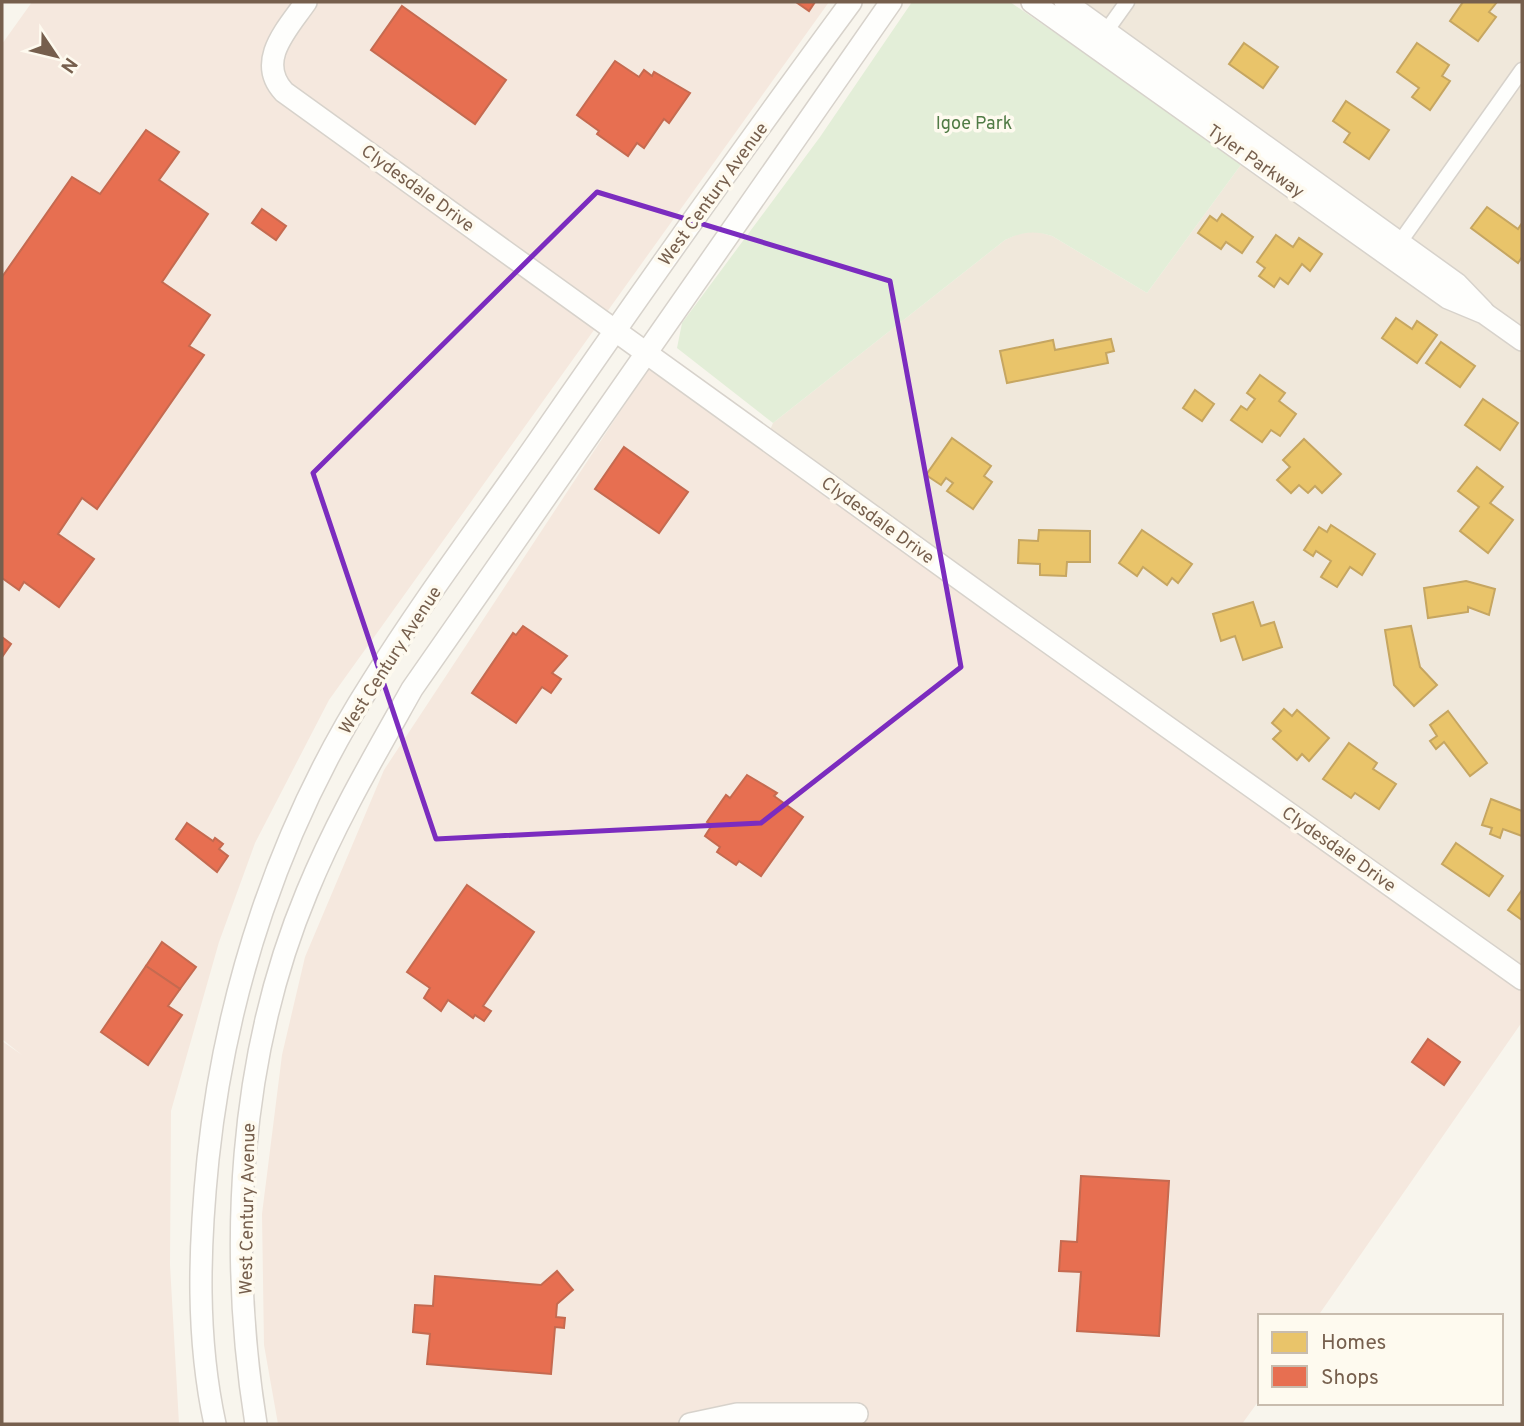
<svg xmlns="http://www.w3.org/2000/svg" width="1524" height="1426" viewBox="0 0 1524 1426" font-family="Overpass,sans-serif">
  <rect width="100%" height="100%" fill="#f8f5ed"/>
  <polygon fill="#f0e8db" points="1076,2 1522,2 1522,991 763,447 773,423 1005,240 1018,234 1035,231 1052,236 1147,293 1243,162"/>
  <g fill="#f5e8de">
    <polygon points="32,2 829,2 329,700 255,843 219,942 171,1111 170,1265 179,1424 2,1424 2,1041 22,1055 2,1039 2,44"/>
    <polygon points="650,366 1522,991 1522,1022 1318,1316 1260,1316 1260,1399 1242,1424 278,1424 264,1345 262,1214 282,1055 305,957 384,770"/>
  </g>
  <path fill="#e3eed8" d="M 912,2 L 1010,2 L 1243,162 L 1147,293 L 1052,236 C 1033,230 1022,232 1005,240 L 773,423 L 677,348 L 682,323 L 820,137 Z"/>
  <g fill="#e9c46a" stroke="#c6a661" stroke-width="2">
    <polygon points="1463,2 1497,2 1489,12 1496,17 1478,41 1450,21"/>
    <polygon points="1244,43 1278,67 1263,88 1229,64"/>
    <polygon points="1417,43 1449,65 1442,76 1450,81 1430,110 1412,97 1419,88 1397,72"/>
    <polygon points="1346,101 1389,130 1369,159 1344,142 1350,133 1333,121"/>
    <polygon points="1487,207 1518,229 1522,223 1522,257 1518,263 1471,228"/>
    <polygon points="1222,214 1253,237 1242,253 1226,242 1221,249 1198,233 1210,216 1217,221"/>
    <polygon points="1276,235 1293,247 1299,238 1322,254 1310,271 1302,264 1288,284 1280,278 1274,287 1259,276 1265,268 1257,262"/>
    <polygon points="1396,318 1412,329 1417,321 1437,335 1417,363 1382,338"/>
    <polygon points="1111,339 1114,351 1106,353 1108,363 1007,383 1000,351 1053,340 1055,350"/>
    <polygon points="1441,342 1475,366 1460,387 1426,363"/>
    <polygon points="1260,375 1285,393 1279,401 1296,414 1280,436 1271,430 1262,442 1231,420 1241,406 1247,410 1255,399 1247,393"/>
    <polygon points="1195,390 1214,404 1202,421 1183,408"/>
    <polygon points="1483,399 1518,423 1500,450 1465,425"/>
    <polygon points="952,438 991,466 984,476 992,482 973,509 947,491 953,483 946,478 941,485 926,475"/>
    <polygon points="1304,439 1341,474 1322,493 1315,486 1308,493 1299,485 1291,493 1277,480 1290,467 1283,460"/>
    <polygon points="1477,467 1503,487 1490,503 1513,520 1488,553 1460,531 1479,507 1458,491"/>
    <polygon points="1331,525 1375,554 1362,575 1350,567 1337,587 1321,577 1331,561 1316,551 1313,556 1304,550 1319,527 1327,532"/>
    <polygon points="1039,530 1090,531 1090,562 1067,562 1066,576 1040,575 1040,564 1018,563 1019,540 1038,541"/>
    <polygon points="1142,530 1192,564 1178,583 1172,578 1167,585 1143,567 1137,576 1119,563"/>
    <polygon points="1466,581 1495,589 1489,615 1468,607 1468,612 1428,618 1424,588"/>
    <polygon points="1253,602 1261,626 1274,622 1282,647 1243,660 1235,636 1221,641 1213,614"/>
    <polygon points="1411,626 1420,667 1437,685 1414,706 1394,685 1385,630"/>
    <polygon points="1284,709 1292,716 1297,710 1329,738 1309,761 1302,754 1297,760 1273,739 1281,731 1272,723"/>
    <polygon points="1448,711 1487,763 1470,776 1444,742 1436,749 1430,741 1437,736 1430,725"/>
    <polygon points="1349,743 1377,763 1373,769 1396,784 1379,809 1355,793 1351,798 1323,779"/>
    <polygon points="1491,799 1522,811 1522,836 1503,829 1500,838 1490,834 1492,828 1482,825"/>
    <polygon points="1456,843 1503,876 1489,896 1442,864"/>
    <polygon points="1522,890 1522,920 1508,910"/>
  </g>
  <g fill="#e76f51" stroke="#c56a50" stroke-width="2">
    <polygon points="796,2 815,2 809,11"/>
    <polygon points="402,6 506,80 475,124 371,50"/>
    <polygon points="615,61 639,77 644,70 652,76 654,72 690,93 669,123 664,119 644,148 637,143 628,156 597,134 599,131 577,115"/>
    <polygon points="146,130 179,152 159,180 208,214 162,282 210,315 189,346 204,355 97,509 82,498 58,534 94,559 59,607 24,582 19,590 2,578 2,277 72,177 100,194"/>
    <polygon points="262,209 286,226 276,240 252,223"/>
    <polygon points="624,447 688,492 659,533 595,489"/>
    <polygon points="523,626 567,656 552,673 561,679 551,693 542,687 516,723 472,693 513,633 516,635"/>
    <polygon points="2,637 11,644 2,657"/>
    <polygon points="747,775 777,793 774,796 803,817 761,876 739,861 736,865 717,852 720,847 705,836 712,825 707,822 726,795 730,798"/>
    <polygon points="187,823 213,841 215,838 223,844 219,849 228,856 217,872 176,839"/>
    <polygon points="467,885 534,932 483,1006 491,1011 484,1021 475,1015 473,1018 448,1000 441,1011 424,998 430,988 407,972"/>
    <polygon points="162,942 196,967 180,989 146,966"/>
    <polygon points="146,966 180,989 168,1006 182,1015 148,1065 101,1032"/>
    <polygon points="1428,1039 1460,1062 1444,1085 1412,1062"/>
    <polygon points="1081,1176 1169,1181 1159,1336 1077,1331 1081,1272 1059,1271 1061,1241 1077,1242"/>
    <polygon points="557,1271 573,1290 557,1304 556,1317 565,1318 564,1328 555,1327 551,1374 427,1364 430,1334 413,1332 415,1305 433,1306 435,1276 541,1285"/>
  </g>
  <g fill="none" stroke-linecap="round" stroke-linejoin="round">
    <defs>
      <g id="street">
        <polyline points="1102,37 1127,2"/>
        <polyline points="1400,242 1522,70"/>
      </g>
      <g id="secondary">
        <path d="M 306,2 C 288,28 255,61 284,92 L 1007,613 L 1522,979"/>
        <polyline points="1032,2 1448,298 1484,313 1522,340"/>
        <polyline points="1065,2 1457,284 1483,311"/>
        <path d="M 215,1424 C 196,1337 199,1247 208,1159 C 226,990 280,826 372,682 C 423,600 482,522 537,443 C 640,294 744,147 851,2"/>
        <path d="M 256,1424 C 228,1249 238,1057 307,892 C 336,821 375,755 412,689 L 891,2"/>
        <polyline points="690,1424 737,1414 857,1414"/>
      </g>
    </defs>
    <use href="#street" stroke="#d7d2cb" stroke-width="17"/>
    <use href="#secondary" stroke="#d7d2cb" stroke-width="24"/>
    <use href="#street" stroke="#fefefc" stroke-width="14"/>
    <use href="#secondary" stroke="#fefefc" stroke-width="21"/>
  </g>
  <path fill="none" stroke="#7b2cbf" stroke-width="5" stroke-linejoin="round" d="M 597,192 L 890,281 L 961,667 L 761,823 L 436,839 L 313,473 Z"/>
  <g text-anchor="middle" stroke-width="7" stroke-linejoin="round" paint-order="stroke">
    <g font-size="18" fill="#507b45" stroke="#fefaef">
      <text x="974" y="129">Igoe Park</text>
    </g>
    <g font-size="18" fill="#765f4d" stroke="#fefaef">
      <text transform="translate(1256 161) rotate(35)" y="6">Tyler Parkway</text>
      <text transform="translate(418 188) rotate(36)" y="6">Clydesdale Drive</text>
      <text transform="translate(713 194) rotate(-54)" y="6">West Century Avenue</text>
      <text transform="translate(878 520) rotate(36)" y="6">Clydesdale Drive</text>
      <text transform="translate(390 660) rotate(-57)" y="6">West Century Avenue</text>
      <text transform="translate(1339 849) rotate(35)" y="6">Clydesdale Drive</text>
      <text transform="translate(247 1209) rotate(-89)" y="6">West Century Avenue</text>
    </g>
  </g>
  <rect width="1524" height="1426" fill="none" stroke="#765f4d" stroke-width="7"/>
  <rect x="1258" y="1314" width="245" height="91" fill="#fefaef" stroke="#c8bcae" stroke-width="2"/>
  <rect x="1272" y="1332" width="35" height="21" fill="#e9c46a" stroke="#c8bcae" stroke-width="2"/>
  <text x="1321" y="1349" font-size="21" fill="#765f4d">Homes</text>
  <rect x="1272" y="1366" width="35" height="21" fill="#e76f51" stroke="#c8bcae" stroke-width="2"/>
  <text x="1321" y="1384" font-size="21" fill="#765f4d">Shops</text>
  <g transform="translate(56 56) rotate(125)" stroke="#fefaef" stroke-width="5" paint-order="stroke">
  <path d="M0-5L12 26L0 18L-12 26Z" fill="#765f4d"/>
  <text y="-10" font-size="19" font-weight="bold" text-anchor="middle" fill="#765f4d">N</text>
  </g>
</svg>
